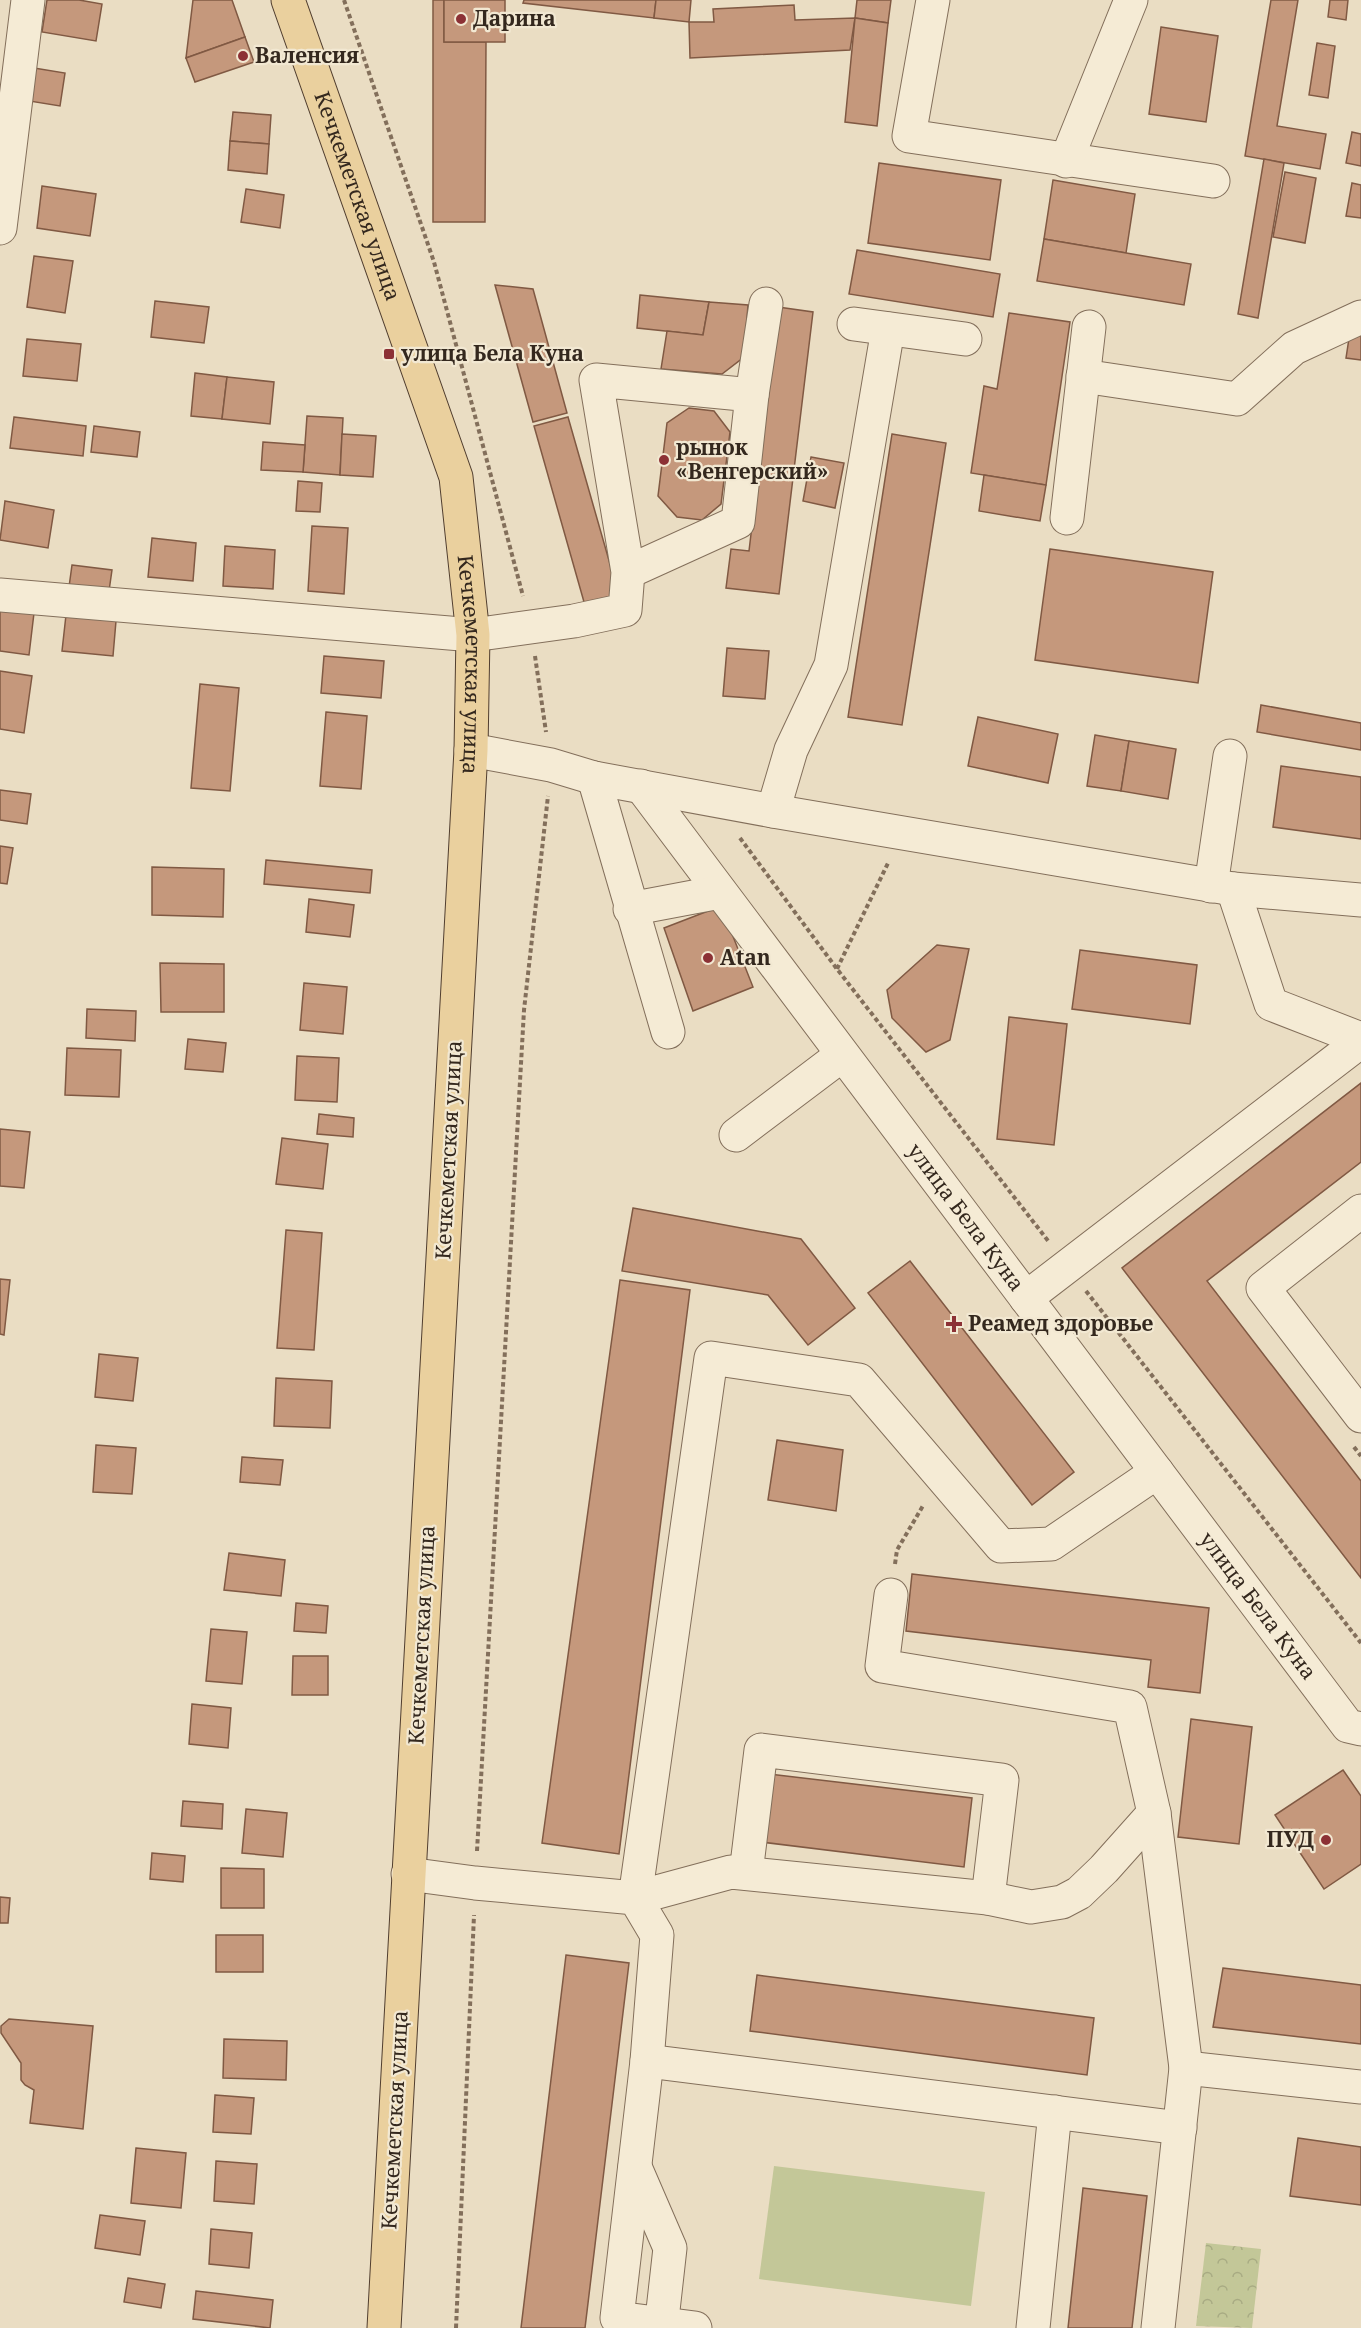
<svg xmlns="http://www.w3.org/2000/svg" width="1361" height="2328" viewBox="0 0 1361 2328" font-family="'Noto Serif',serif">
  <defs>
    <pattern id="forest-crowns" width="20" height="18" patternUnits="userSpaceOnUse" patternTransform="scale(1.5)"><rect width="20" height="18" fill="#c3c798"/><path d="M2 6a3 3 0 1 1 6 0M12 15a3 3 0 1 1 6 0" fill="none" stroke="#a8ab83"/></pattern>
  </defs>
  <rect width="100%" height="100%" fill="#eaddc3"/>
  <polygon fill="#c3c798" points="774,2166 985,2192 971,2306 759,2279"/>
  <polygon fill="url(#forest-crowns)" points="1206,2243 1261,2249 1252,2328 1196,2326"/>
  <g fill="#c5987c" stroke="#805943" stroke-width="1.5">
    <polygon points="47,0 79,0 102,4 96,41 42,32"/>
    <polygon points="193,0 232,0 245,37 186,58"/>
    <polygon points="433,0 444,0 444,42 486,42 485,222 433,222"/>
    <rect x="444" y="0" width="61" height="42"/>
    <polygon points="524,0 656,0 654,18 523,3"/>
    <polygon points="656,0 691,0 689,22 654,18"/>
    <polygon points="857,0 891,0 888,23 855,18"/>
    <polygon points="1271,0 1298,0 1277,126 1326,134 1320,169 1245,156"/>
    <polygon points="1330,0 1348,0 1346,20 1328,17"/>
    <polygon points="794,5 795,20 855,18 850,50 690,58 689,22 714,22 713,9"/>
    <polygon points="855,18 888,23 877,126 845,122"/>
    <polygon points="1161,27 1218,36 1206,122 1149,114"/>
    <polygon points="245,37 254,62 195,82 186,58"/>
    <polygon points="1317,43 1335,46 1328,98 1309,95"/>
    <polygon points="28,67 65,73 60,106 23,100"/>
    <polygon points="233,112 271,115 269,144 230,141"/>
    <polygon points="1352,132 1361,134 1361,166 1346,163"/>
    <polygon points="230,141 269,144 267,174 228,170"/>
    <polygon points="1264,159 1284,163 1258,318 1238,314"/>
    <polygon points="879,163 1001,180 990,260 868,243"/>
    <polygon points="1285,172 1316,178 1305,243 1273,237"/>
    <polygon points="1053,180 1135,194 1126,253 1044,239"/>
    <polygon points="1352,183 1361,185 1361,218 1346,216"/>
    <polygon points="42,186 96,194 90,236 37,228"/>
    <polygon points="246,189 284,195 280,228 241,222"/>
    <polygon points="1044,239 1191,264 1184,305 1037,281"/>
    <polygon points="857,250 1000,274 993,317 849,294"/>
    <polygon points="34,256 73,261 65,313 27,307"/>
    <polygon points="495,285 533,289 567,413 533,422"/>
    <polygon points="640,295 709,302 703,335 637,328"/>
    <polygon points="155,301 209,307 204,343 151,337"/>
    <polygon points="709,302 748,305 744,357 722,374 661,369 667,331 703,335"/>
    <polygon points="778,307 813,312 779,594 726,588 731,549 749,551"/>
    <polygon points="1009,313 1070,322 1046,485 971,473 984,386 997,389"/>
    <polygon points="1350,332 1361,334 1361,360 1346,358"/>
    <polygon points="27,339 81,344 77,381 23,376"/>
    <polygon points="195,373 227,377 222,419 191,416"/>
    <polygon points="227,377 274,382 270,424 222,419"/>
    <polygon points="689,408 714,411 730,432 721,504 702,520 677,517 658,496 667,423"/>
    <polygon points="307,416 343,418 340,475 303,472"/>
    <polygon points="14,417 86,426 83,456 10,448"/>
    <polygon points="568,417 622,606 588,616 534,426"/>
    <polygon points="94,426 140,432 137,457 91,452"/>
    <polygon points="342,434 376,436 373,477 340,475"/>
    <polygon points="892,434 946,443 902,725 848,717"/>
    <polygon points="263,442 305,445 303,472 261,470"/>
    <polygon points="811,457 844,463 835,508 803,501"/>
    <polygon points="984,475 1046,485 1040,521 979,511"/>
    <polygon points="298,481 322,483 320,512 296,511"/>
    <polygon points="5,501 54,510 48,548 0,540"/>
    <polygon points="312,526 348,528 344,594 308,591"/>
    <polygon points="152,538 196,543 193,581 148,577"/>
    <polygon points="225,546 275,550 273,589 223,586"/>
    <polygon points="1050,549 1213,572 1198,683 1035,660"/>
    <polygon points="72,565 112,570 109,591 69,587"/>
    <polygon points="0,608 34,613 29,655 0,651"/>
    <polygon points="66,615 116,621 113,656 62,651"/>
    <polygon points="727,648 769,651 765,699 723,696"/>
    <polygon points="324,656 384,661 381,698 321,693"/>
    <polygon points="0,671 32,676 24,733 0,729"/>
    <polygon points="200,684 239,688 230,791 191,788"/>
    <polygon points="1261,705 1361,723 1361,750 1257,732"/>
    <polygon points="326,712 367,716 361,789 320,786"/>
    <polygon points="978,717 1058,734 1048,783 968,766"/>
    <polygon points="1095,735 1129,741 1121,791 1087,786"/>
    <polygon points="1129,741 1176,749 1168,799 1121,791"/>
    <polygon points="1281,766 1361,777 1361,839 1273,827"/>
    <polygon points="0,790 31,794 27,824 0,820"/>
    <polygon points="0,846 13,848 7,884 0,883"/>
    <polygon points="266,860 372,870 370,893 264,884"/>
    <polygon points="152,867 224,869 223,917 152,915"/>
    <polygon points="309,899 354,905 350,937 306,932"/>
    <polygon points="721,906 753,987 693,1011 664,928"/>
    <polygon points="937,945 969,949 950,1040 926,1052 892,1018 887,990"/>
    <polygon points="1080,950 1197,965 1190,1024 1072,1009"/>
    <polygon points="160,963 224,964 224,1012 161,1012"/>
    <polygon points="304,983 347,987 343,1034 300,1030"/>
    <polygon points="87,1009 136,1011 135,1041 86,1038"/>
    <polygon points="1009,1017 1067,1024 1054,1145 997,1139"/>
    <polygon points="188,1039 226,1043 223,1072 185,1069"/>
    <polygon points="67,1048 121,1050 119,1097 65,1095"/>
    <polygon points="297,1056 339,1058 337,1102 295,1100"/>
    <polygon points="1361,1083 1361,1162 1207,1281 1361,1481 1361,1578 1122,1268"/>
    <polygon points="319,1114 354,1118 353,1137 317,1134"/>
    <polygon points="0,1129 30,1132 24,1188 0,1186"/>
    <polygon points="282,1138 328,1144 323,1189 276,1184"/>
    <polygon points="633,1208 801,1239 855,1308 808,1345 768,1295 622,1271"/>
    <polygon points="286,1230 322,1233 314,1350 277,1348"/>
    <polygon points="910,1261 1074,1472 1032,1505 868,1293"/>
    <polygon points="0,1279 10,1280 4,1335 0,1334"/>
    <polygon points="620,1280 690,1290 619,1854 542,1843"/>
    <polygon points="99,1354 138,1358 133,1401 95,1397"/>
    <polygon points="276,1378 332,1381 330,1428 274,1426"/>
    <polygon points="777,1440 843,1450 836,1511 768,1500"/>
    <polygon points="96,1445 136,1448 132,1494 93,1492"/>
    <polygon points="242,1457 283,1460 280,1485 240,1482"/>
    <polygon points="229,1553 285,1560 281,1596 224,1590"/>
    <polygon points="912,1574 1209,1608 1200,1693 1148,1687 1151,1660 906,1631"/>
    <polygon points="296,1603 328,1606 326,1633 294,1631"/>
    <polygon points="211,1629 247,1632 242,1684 206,1681"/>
    <polygon points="293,1656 328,1656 328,1695 292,1695"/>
    <polygon points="192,1704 231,1708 228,1748 189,1744"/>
    <polygon points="1191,1719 1252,1727 1239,1844 1178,1837"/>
    <polygon points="1343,1770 1361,1796 1361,1864 1324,1889 1275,1815"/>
    <polygon points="769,1774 972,1798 964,1867 761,1842"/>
    <polygon points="183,1801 223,1804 222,1829 181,1826"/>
    <polygon points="246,1809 287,1813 283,1857 242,1853"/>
    <polygon points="152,1853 185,1856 183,1882 150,1879"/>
    <polygon points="221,1868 264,1869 264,1908 221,1908"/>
    <polygon points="0,1897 10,1898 8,1923 0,1923"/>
    <rect x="216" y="1935" width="47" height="37"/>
    <polygon points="566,1955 629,1963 585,2328 521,2328"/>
    <polygon points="1223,1968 1361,1985 1361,2044 1213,2027"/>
    <polygon points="757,1975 1094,2018 1087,2075 750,2031"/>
    <polygon points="9,2019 93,2026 83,2129 30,2123 34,2090 25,2085 21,2080 21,2063 1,2033 1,2026"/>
    <polygon points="224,2039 287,2041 286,2080 223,2078"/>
    <polygon points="215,2095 254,2098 251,2134 213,2132"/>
    <polygon points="1298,2138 1361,2147 1361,2205 1290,2196"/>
    <polygon points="136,2148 186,2153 181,2208 131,2203"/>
    <polygon points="216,2161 257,2164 254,2204 214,2201"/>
    <polygon points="1083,2188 1147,2196 1132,2328 1068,2328"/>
    <polygon points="100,2215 145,2221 140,2255 95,2248"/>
    <polygon points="211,2229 252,2233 249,2268 209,2264"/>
    <polygon points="128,2278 165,2284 161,2308 124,2302"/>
    <polygon points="196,2291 273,2300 270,2328 193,2319"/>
  </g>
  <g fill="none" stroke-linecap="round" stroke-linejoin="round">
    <defs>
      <g id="minor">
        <polyline points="933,0 909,136 1213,181"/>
        <polyline points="1066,161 1131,0"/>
        <polyline points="0,228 28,0"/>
        <polyline points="854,324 965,339"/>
        <polyline points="1083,376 1237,399 1294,348 1361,317"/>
        <polyline points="752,395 766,304"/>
        <polyline points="1067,518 1089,327"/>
        <polyline points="0,595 473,635 574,621 625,610 628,572 596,380 752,395 738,522 628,572"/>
        <polyline points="471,750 551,765 594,778 773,811 1233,889 1361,900"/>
        <polyline points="594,778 668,1032"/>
        <path id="s1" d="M 641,786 L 1348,1726 L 1361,1729"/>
        <polyline points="773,811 791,750 831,665 888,329"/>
        <polyline points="1211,886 1230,756"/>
        <polyline points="1233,889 1271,1004 1361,1039"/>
        <polyline points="630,909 720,892"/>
        <polyline points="736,1135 842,1055"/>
        <polyline points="1361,1211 1263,1288 1361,1416"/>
        <polyline points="1026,1298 1361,1041"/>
        <polyline points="891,1595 882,1666 1130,1707 1154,1813 1186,2068 1158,2328"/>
        <polyline points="1154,1813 1104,1869 1079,1893 1062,1902 1031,1907 988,1898 731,1872 635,1898 711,1358 859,1380 1001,1546 1051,1544 1157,1472"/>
        <polyline points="746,1873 761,1750 1002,1780 988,1898"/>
        <polyline points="408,1874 475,1883 635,1898 657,1935 647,2061 617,2318 695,2328"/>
        <polyline points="647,2061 1180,2128"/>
        <polyline points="1186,2068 1361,2087"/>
        <polyline points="635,2167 670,2248 661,2328"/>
        <polyline points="1033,2328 1055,2112"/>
      </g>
      <g id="major">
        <path id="s2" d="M 288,0 L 456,477 L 473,635 L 471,750 L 384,2328"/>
      </g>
    </defs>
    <use href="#minor" stroke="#836f5b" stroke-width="35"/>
    <use href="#major" stroke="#513e2f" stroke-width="35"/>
    <g stroke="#836f5b" stroke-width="4" stroke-dasharray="4.5 3" stroke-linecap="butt">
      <polyline points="344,0 434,262 523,596"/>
      <polyline points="535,656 546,732"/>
      <polyline points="740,838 837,969 1049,1242"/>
      <polyline points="837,969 889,861"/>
      <polyline points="1086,1291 1361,1643"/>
      <polyline points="1354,1447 1361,1456"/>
      <polyline points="895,1564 897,1550 924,1504"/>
      <polyline points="477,1851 524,1010 548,796"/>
      <polyline points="456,2328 474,1915"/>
    </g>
    <use href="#minor" stroke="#f5ebd5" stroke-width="33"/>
    <use href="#major" stroke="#ead09e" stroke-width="33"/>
  </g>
  <g fill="#8c3135" stroke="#f2e8d2" stroke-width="2">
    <circle cx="461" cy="19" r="6"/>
    <circle cx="243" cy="56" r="6"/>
    <rect x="383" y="348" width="12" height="12" rx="3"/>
    <circle cx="664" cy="460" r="6"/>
    <circle cx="708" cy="958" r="6"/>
    <path d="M951 1315h6v6h6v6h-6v6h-6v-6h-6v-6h6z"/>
    <circle cx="1326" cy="1840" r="6"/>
  </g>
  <g text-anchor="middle" stroke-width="4.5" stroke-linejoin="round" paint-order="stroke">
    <g font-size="21" font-weight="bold" fill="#34281e" stroke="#f2e8d2" text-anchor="start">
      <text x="473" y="26">Дарина</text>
      <text x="255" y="63">Валенсия</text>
      <text x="401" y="361">улица Бела Куна</text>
      <text x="676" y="455">рынок<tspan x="676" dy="24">«Венгерский»</tspan></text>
      <text x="720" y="965">Аtan</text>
      <text x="968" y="1331">Реамед здоровье</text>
      <text x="1314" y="1847" text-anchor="end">ПУД</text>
    </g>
    <g font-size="21" fill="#34281e" stroke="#f2e8d2">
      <text dy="7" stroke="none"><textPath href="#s2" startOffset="208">Кечкеметская улица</textPath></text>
      <text dy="7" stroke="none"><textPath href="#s2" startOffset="694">Кечкеметская улица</textPath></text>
      <text transform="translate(449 1150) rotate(-87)" y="7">Кечкеметская улица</text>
      <text dy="7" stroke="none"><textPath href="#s1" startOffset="540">улица Бела Куна</textPath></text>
      <text dy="7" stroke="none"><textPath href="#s1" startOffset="1026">улица Бела Куна</textPath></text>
      <text transform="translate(422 1635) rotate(-87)" y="7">Кечкеметская улица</text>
      <text transform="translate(395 2120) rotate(-87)" y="7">Кечкеметская улица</text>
    </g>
  </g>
</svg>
